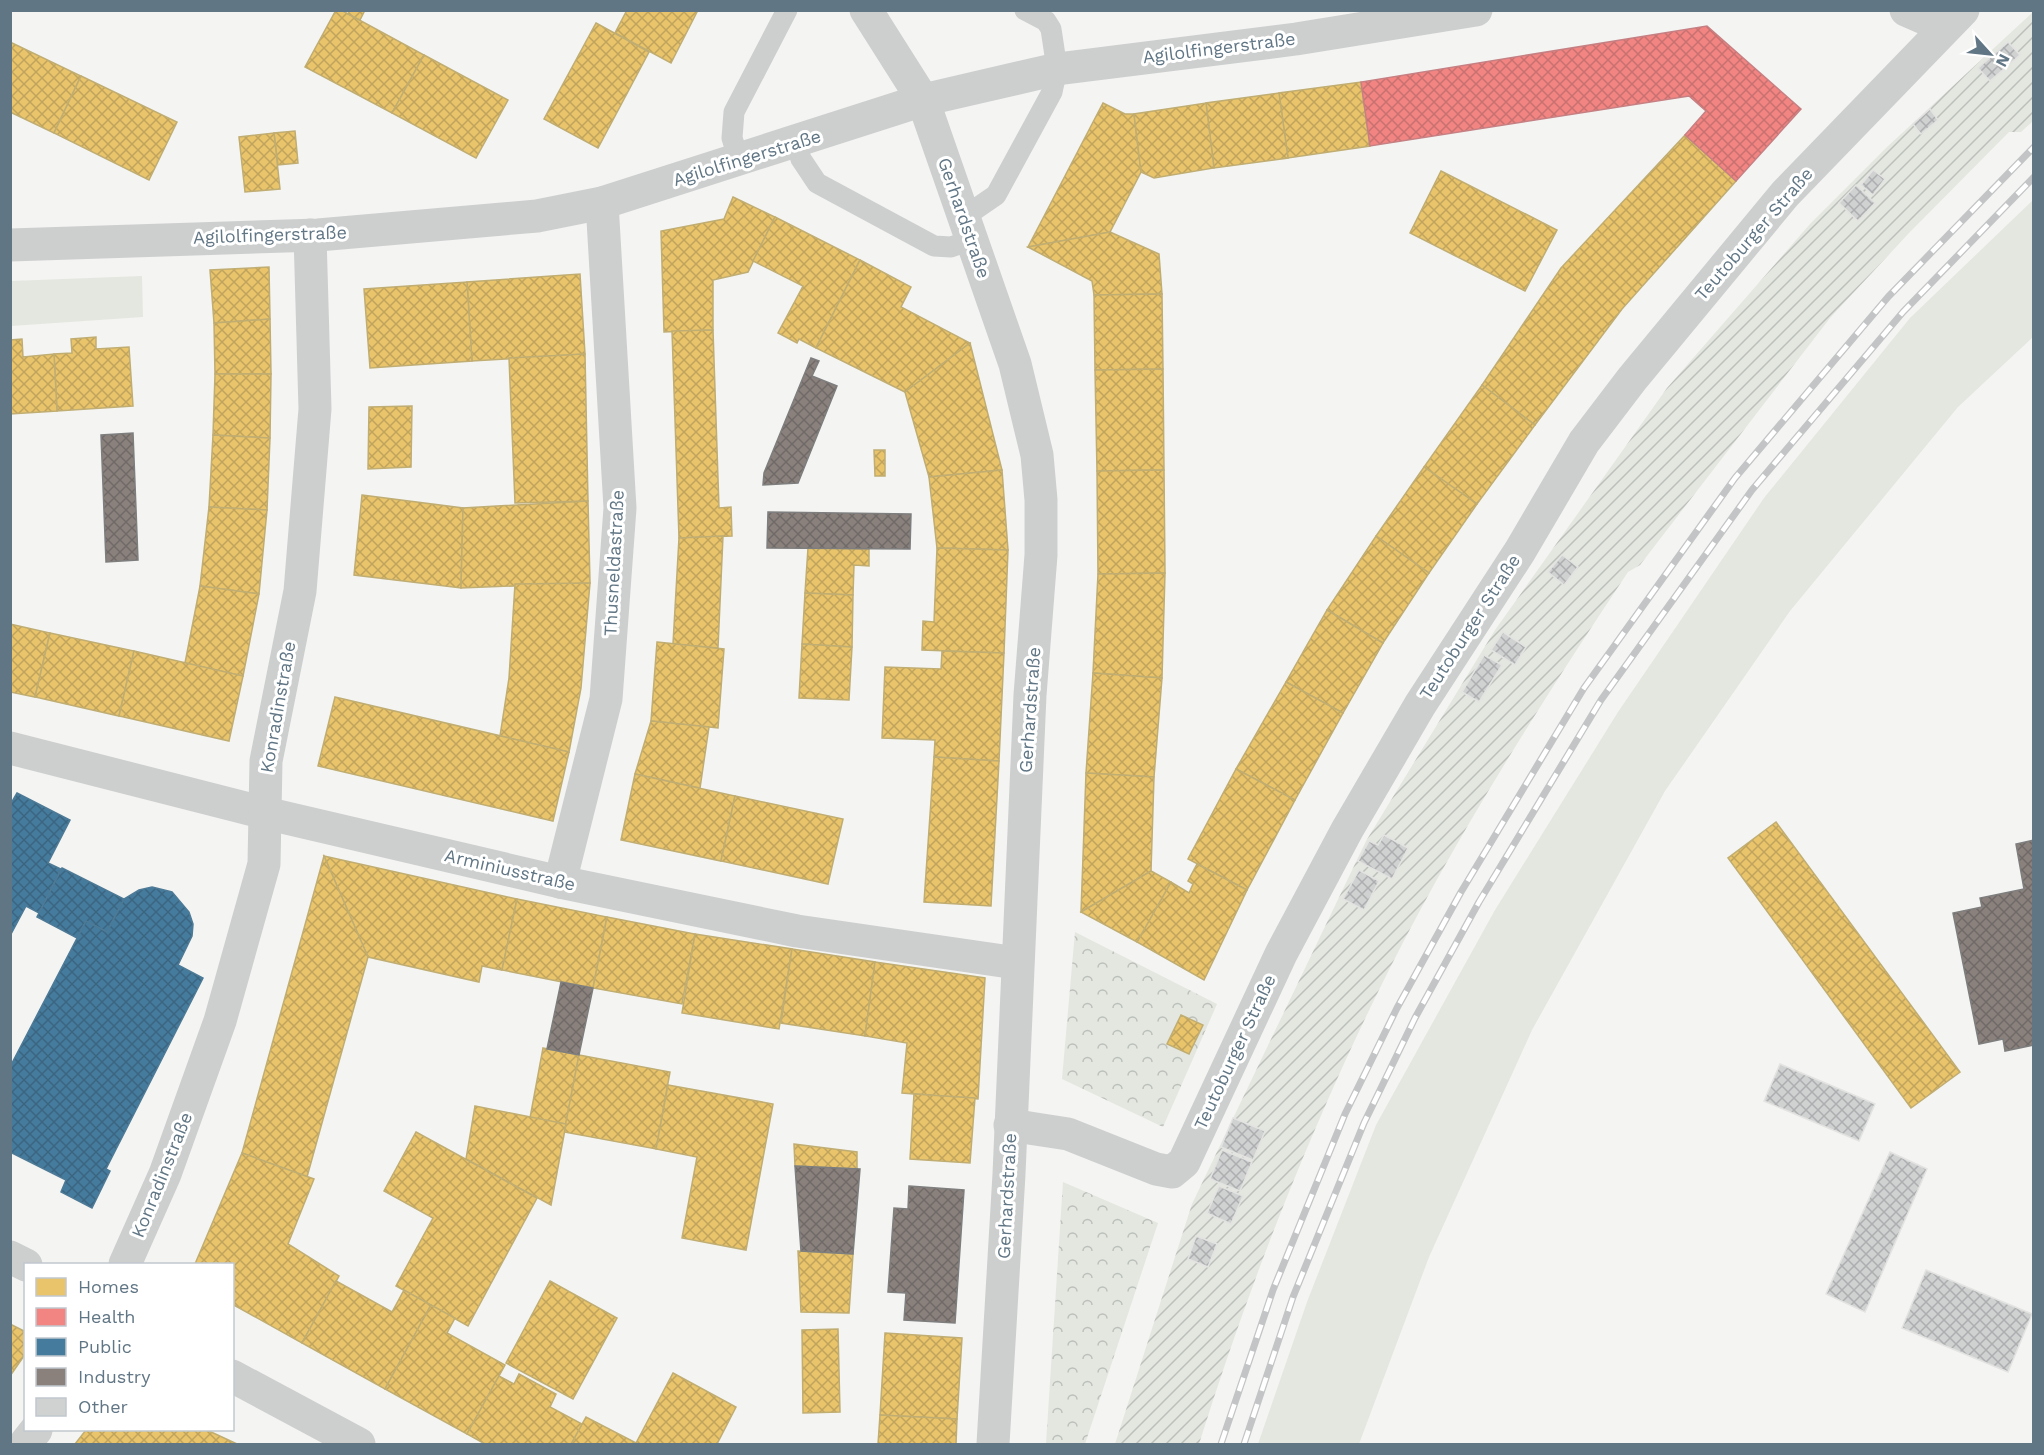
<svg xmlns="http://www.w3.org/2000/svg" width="2044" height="1455" viewBox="0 0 2044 1455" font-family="'Work Sans',sans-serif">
  <defs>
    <pattern id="park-crowns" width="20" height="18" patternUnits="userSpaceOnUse" patternTransform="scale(1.5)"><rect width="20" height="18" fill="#e4e7e0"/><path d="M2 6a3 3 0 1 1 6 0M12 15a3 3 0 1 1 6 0" fill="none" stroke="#bcc0bb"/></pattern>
    <pattern id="garden-furrows" width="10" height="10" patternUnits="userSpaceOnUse" patternTransform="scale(1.5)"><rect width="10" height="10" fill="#e4e7e0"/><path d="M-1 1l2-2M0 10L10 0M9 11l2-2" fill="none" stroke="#bcc0bb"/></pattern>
    <pattern id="homes-cross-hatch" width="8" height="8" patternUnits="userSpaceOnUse" patternTransform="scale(1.5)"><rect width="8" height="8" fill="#e9c46a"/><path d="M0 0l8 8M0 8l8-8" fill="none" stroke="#c0a45d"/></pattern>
    <pattern id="health-cross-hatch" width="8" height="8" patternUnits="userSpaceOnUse" patternTransform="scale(1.5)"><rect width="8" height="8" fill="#f28482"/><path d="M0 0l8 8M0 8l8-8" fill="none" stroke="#c77170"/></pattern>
    <pattern id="public-cross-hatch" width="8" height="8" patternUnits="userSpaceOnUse" patternTransform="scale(1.5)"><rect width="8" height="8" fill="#457b9d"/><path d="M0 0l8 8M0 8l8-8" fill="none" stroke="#3b6580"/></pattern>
    <pattern id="industry-cross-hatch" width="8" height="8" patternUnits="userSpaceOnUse" patternTransform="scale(1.5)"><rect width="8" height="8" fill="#8a817c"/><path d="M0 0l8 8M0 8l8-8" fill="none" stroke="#6f6a67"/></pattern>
    <pattern id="building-cross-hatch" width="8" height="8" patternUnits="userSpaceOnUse" patternTransform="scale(1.5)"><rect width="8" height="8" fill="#d0d1d1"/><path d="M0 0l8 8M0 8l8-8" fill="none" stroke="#acaeaf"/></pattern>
  </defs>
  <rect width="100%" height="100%" fill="#f4f4f2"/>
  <g fill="#e4e7e0">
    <polygon points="2033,200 2033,337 1958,407 1790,611 1665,791 1532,1030 1429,1257 1359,1444 1258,1444 1307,1302 1376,1125 1495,910 1618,712 1764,498 1910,318"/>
    <polygon points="142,276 143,317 11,326 11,281"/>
  </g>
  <g fill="url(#park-crowns)">
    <polygon points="1075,932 1217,1004 1163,1127 1062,1079"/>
    <polygon points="1063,1182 1158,1223 1085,1444 1046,1444"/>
  </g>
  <path fill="url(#garden-furrows)" d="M 2033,12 L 2033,121 L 2021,132 L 2009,132 L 1909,233 L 1830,318 L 1640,565 L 1628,572 C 1537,709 1447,850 1375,998 C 1305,1142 1247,1291 1199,1444 L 1115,1444 L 1192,1204 L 1366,841 L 1495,630 L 1667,388 L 1810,224 L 1887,147 Z"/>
  <g fill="url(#homes-cross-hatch)" stroke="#c0ad72" stroke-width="1.5">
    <polygon points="336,10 341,10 424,55 392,113 305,67"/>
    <polygon points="350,10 365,10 360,20 348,14"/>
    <polygon points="627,10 698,10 671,63 615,33"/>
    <polygon points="596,23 649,52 598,148 544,119"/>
    <polygon points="10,42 81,76 54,133 10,112"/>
    <polygon points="424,55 508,100 476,158 392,113"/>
    <polygon points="81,76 177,122 149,180 54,133"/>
    <polygon points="1361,82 1370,146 1288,158 1279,93"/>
    <polygon points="1279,93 1288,158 1214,168 1206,103"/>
    <polygon points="1103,103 1125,114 1134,114 1141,172 1110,232 1028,247"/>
    <polygon points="1206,103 1214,168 1154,178 1141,172 1134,114"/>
    <polygon points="295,131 298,163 278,165 274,133"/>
    <polygon points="274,133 280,189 245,192 239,137"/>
    <polygon points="1685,135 1736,181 1622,309 1535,425 1482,385 1561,268"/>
    <polygon points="1441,171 1557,230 1525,291 1410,233"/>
    <polygon points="733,197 775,217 748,272 713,280 713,330 664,332 661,231 724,219"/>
    <polygon points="775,217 860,260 816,348 799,339 797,343 778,333 803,286 753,261"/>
    <polygon points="1110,232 1159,254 1162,294 1094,295 1092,281 1028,247"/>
    <polygon points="860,260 911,287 901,307 970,343 905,392 816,348"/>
    <polygon points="269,267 270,319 214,323 210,270"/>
    <polygon points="580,274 585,354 472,361 467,282"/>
    <polygon points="467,282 472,361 370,368 364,289"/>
    <polygon points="1162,294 1163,369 1095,370 1094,295"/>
    <polygon points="270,319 271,374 215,374 214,323"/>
    <polygon points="713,330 719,508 731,507 732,536 679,538 672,331"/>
    <polygon points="96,337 96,349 129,347 133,406 57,411 54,354 72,353 71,339"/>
    <polygon points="22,339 23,357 54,354 57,411 10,414 10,340"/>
    <polygon points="970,343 1002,470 929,477 905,392"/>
    <polygon points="585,354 588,501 515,503 509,358"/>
    <polygon points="1163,369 1164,470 1097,471 1095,370"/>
    <polygon points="215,374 271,374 270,438 213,435"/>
    <polygon points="1482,385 1535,425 1477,504 1424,467"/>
    <polygon points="412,406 411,467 368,469 369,407"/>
    <polygon points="213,435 270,438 267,510 209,507"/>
    <polygon points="874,450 885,450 885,476 875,476"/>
    <polygon points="1424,467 1477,504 1429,573 1376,536"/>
    <polygon points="1002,470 1008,550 937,548 929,477"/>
    <polygon points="1164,470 1165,573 1098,574 1097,471"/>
    <polygon points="362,495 463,508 461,588 354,575"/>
    <polygon points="588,501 590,583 461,588 463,508"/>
    <polygon points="209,507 267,510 259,594 200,586"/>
    <polygon points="723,536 718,648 673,644 679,538"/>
    <polygon points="1376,536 1429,573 1383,643 1327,610"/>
    <polygon points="808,548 869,549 869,566 854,565 853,595 805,593"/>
    <polygon points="937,548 1008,550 1004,653 922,650 923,621 934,622"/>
    <polygon points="1165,573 1162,678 1093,673 1098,574"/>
    <polygon points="590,583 581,688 569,752 500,736 509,678 515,584"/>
    <polygon points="200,586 259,594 243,676 185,663"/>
    <polygon points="805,593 853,595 852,647 802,644"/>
    <polygon points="1327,610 1383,643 1343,713 1286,682"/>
    <polygon points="10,624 50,633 35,697 10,692"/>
    <polygon points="50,633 134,651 119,716 35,697"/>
    <polygon points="657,642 724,649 718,728 651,721"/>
    <polygon points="802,644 852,647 849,700 799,698"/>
    <polygon points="134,651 243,676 229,741 119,716"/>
    <polygon points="942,651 1004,653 999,761 934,757 935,740 882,738 885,667 941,669"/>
    <polygon points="1093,673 1162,678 1154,777 1086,773"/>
    <polygon points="1286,682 1343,713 1295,800 1236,769"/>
    <polygon points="335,697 569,752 553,821 318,766"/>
    <polygon points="651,721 709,727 700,788 635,774"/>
    <polygon points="934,757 999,761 991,906 924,902"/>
    <polygon points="1236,769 1295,800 1247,890 1188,859"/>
    <polygon points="1086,773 1154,777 1151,871 1081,912"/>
    <polygon points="635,774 735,796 721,861 621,840"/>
    <polygon points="735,796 843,819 828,884 721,861"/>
    <polygon points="1776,822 1960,1072 1911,1108 1728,858"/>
    <polygon points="324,856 517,899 502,970 482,966 479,982 368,957"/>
    <polygon points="324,856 368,957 307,1177 242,1153"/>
    <polygon points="1197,864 1247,890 1204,980 1137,942 1171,882 1189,893 1193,884 1188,881"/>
    <polygon points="1151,871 1171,882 1137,942 1081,912"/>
    <polygon points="517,899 607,917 593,988 502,970"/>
    <polygon points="607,917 695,934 682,1004 593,988"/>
    <polygon points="695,934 792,949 779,1029 682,1013"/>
    <polygon points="792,949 875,962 865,1036 781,1023"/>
    <polygon points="875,962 985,978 978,1099 902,1093 907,1043 865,1036"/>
    <polygon points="1181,1015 1203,1025 1189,1054 1167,1044"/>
    <polygon points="543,1048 579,1055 566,1124 530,1118"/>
    <polygon points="579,1055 670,1072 656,1149 564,1132"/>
    <polygon points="668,1085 773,1104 746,1250 682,1238 697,1157 656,1149"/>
    <polygon points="914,1094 975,1098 970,1163 910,1159"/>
    <polygon points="475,1106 566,1124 551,1205 466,1159"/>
    <polygon points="416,1132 537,1198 468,1326 396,1286 433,1218 384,1191"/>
    <polygon points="794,1144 857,1152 857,1169 795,1166"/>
    <polygon points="242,1153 314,1179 288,1244 339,1276 302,1343 232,1304 232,1264 195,1264"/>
    <polygon points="798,1251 853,1254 849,1313 801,1312"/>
    <polygon points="336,1281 392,1312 404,1290 431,1305 385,1389 302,1343"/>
    <polygon points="550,1281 617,1318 573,1399 506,1363"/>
    <polygon points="431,1305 455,1318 447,1333 505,1365 467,1434 385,1389"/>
    <polygon points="10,1324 26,1332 26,1353 10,1376"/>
    <polygon points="838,1329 840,1412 803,1413 802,1330"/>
    <polygon points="885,1333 962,1338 957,1419 880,1415"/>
    <polygon points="673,1373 736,1407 717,1444 571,1444 586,1417 636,1443"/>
    <polygon points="519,1374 556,1394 550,1407 582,1424 571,1444 485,1444 467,1434 499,1376 514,1384"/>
    <polygon points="880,1415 957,1419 956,1444 878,1444"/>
    <polygon points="86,1430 207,1430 237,1444 75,1444"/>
  </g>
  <polygon fill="url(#health-cross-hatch)" stroke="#c68083" stroke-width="1.5" points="1707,26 1801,109 1736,181 1685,135 1706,111 1689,96 1370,146 1361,82"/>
  <g fill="url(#public-cross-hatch)" stroke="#4d7a96" stroke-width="1.5">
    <polygon points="17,793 70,820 48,863 61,869 39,913 26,906 10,936 10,805"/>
    <polygon points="62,868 124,899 107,932 86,921 77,938 37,917"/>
    <polygon points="152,887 172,892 189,912 193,924 192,936 178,965 203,978 106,1169 110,1171 92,1208 61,1192 66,1180 10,1152 10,1067 86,921 107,932 124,899 139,890"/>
  </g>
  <g fill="url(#industry-cross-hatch)" stroke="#7e7e7f" stroke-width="1.5">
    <polygon points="811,358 819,361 812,376 837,386 798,483 763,485 764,473"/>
    <polygon points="133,433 138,560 106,562 101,435"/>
    <polygon points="768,512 911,514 910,549 767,548"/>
    <polygon points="2034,840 2034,1045 2005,1051 2003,1039 1979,1044 1953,913 1982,907 1980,898 2024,889 2016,844"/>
    <polygon points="561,982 593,988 579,1055 547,1049"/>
    <polygon points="795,1166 860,1169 853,1254 801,1251"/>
    <polygon points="909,1186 964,1190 955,1323 904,1320 906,1293 888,1292 894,1208 908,1209"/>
  </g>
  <g fill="url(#building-cross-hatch)" stroke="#e3e3e2" stroke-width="1.5">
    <polygon points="2008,42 2020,55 1990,81 1978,68"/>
    <polygon points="1930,109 1938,120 1921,134 1913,124"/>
    <polygon points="1873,170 1885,179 1873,195 1861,185"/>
    <polygon points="1856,185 1875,203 1858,221 1839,203"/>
    <polygon points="1562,555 1578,567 1564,585 1548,572"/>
    <polygon points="1503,632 1526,647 1515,665 1491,650"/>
    <polygon points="1484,655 1502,665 1479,702 1462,692"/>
    <polygon points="1384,835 1408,848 1392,879 1358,861 1369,841 1378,845"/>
    <polygon points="1359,870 1379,881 1364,910 1343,899"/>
    <polygon points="1780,1064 1875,1104 1859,1141 1764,1101"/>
    <polygon points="1233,1118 1265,1131 1253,1160 1221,1147"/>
    <polygon points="1222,1150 1252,1162 1240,1191 1210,1179"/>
    <polygon points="1890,1152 1927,1169 1865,1312 1826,1294"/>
    <polygon points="1219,1186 1243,1196 1231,1224 1207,1213"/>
    <polygon points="1196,1236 1217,1244 1208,1267 1188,1259"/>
    <polygon points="1926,1270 2032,1314 2008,1372 1902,1328"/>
  </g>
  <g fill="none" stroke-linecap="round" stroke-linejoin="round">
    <g stroke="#cdcfcf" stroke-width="21">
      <polyline points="796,143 801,159 817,183 934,246 951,247 970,240"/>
      <polyline points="739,160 732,138 734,112 787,10"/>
      <polyline points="964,217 996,195 1052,92 1057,69 1051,29 1046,21 1025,10"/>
    </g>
    <g stroke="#cdcfcf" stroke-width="33">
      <polyline points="866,10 923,100 1015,364 1037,455 1041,500 1041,555 1030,695 1009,1174 993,1444"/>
      <polyline points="1906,10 1945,27"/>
      <polyline points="10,245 318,235 537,216 602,203 923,100 1057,69 1296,39 1476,10"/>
      <polyline points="10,748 265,813 560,882 797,931 1016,963"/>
      <polyline points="560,882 606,699 620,508 602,203"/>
      <polyline points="1010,1125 1068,1134 1156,1169 1172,1172 1184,1162 1281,954 1347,830 1420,705 1520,551 1584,442 1632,379 1785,194 1963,10"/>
      <polyline points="10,1257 26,1265"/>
      <polyline points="125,1264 165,1174 220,1021 264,864 266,761 300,591 315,409 310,235"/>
      <polyline points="232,1376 359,1444"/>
      <polyline points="25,1444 36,1430"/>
    </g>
    <defs>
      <g id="rail">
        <polyline points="1221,1444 1273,1290 1345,1114 1397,1008 1461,892 1584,688 1735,478 1888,297 2034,147"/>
        <polyline points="1244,1444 1293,1297 1364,1123 1415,1018 1479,902 1601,700 1752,490 1903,312 2034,177"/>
      </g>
    </defs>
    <use href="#rail" stroke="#c2c4c5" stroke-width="7"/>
    <use href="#rail" stroke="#fff" stroke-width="4.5" stroke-dasharray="14" stroke-linecap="butt"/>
  </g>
  <g text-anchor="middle" stroke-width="6" stroke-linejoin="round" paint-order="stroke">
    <g font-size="18" fill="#617685" stroke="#fff">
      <text transform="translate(1219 48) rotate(-7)" y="6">Agilolfingerstraße</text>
      <text transform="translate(747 158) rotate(-17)" y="6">Agilolfingerstraße</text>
      <text transform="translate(964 218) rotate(71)" y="6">Gerhardstraße</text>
      <text transform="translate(1754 234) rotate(-49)" y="6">Teutoburger Straße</text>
      <text transform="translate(270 235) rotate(-2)" y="6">Agilolfingerstraße</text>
      <text transform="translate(614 563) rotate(-87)" y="6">Thusneldastraße</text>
      <text transform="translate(1470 627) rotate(-57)" y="6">Teutoburger Straße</text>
      <text transform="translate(278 707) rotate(-80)" y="6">Konradinstraße</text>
      <text transform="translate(1030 710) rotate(-86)" y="6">Gerhardstraße</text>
      <text transform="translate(510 870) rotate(13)" y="6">Arminiusstraße</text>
      <text transform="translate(1235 1052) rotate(-65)" y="6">Teutoburger Straße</text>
      <text transform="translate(162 1175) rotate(-68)" y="6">Konradinstraße</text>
      <text transform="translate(1007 1196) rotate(-87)" y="6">Gerhardstraße</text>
    </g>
  </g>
  <rect width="2044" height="1455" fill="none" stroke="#617685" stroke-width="24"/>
  <rect x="24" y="1263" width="210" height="168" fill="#ffffff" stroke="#c0c8ce" stroke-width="1.5"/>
  <rect x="36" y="1278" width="30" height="18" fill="#e9c46a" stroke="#c0c8ce" stroke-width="1.5"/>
  <text x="78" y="1293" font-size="18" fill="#617685">Homes</text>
  <rect x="36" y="1308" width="30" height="18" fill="#f28482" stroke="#c0c8ce" stroke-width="1.5"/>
  <text x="78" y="1323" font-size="18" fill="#617685">Health</text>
  <rect x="36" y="1338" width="30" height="18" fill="#457b9d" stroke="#c0c8ce" stroke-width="1.5"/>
  <text x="78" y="1353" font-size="18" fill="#617685">Public</text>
  <rect x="36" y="1368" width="30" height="18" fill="#8a817c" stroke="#c0c8ce" stroke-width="1.5"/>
  <text x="78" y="1383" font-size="18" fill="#617685">Industry</text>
  <rect x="36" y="1398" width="30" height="18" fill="#d0d1d1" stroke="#c0c8ce" stroke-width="1.5"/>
  <text x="78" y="1413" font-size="18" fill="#617685">Other</text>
  <g transform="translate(1990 54) rotate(117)" stroke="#ffffff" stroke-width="4.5" paint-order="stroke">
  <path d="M0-4.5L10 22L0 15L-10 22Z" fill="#617685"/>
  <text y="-9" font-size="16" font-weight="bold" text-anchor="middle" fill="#617685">N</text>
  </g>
</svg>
